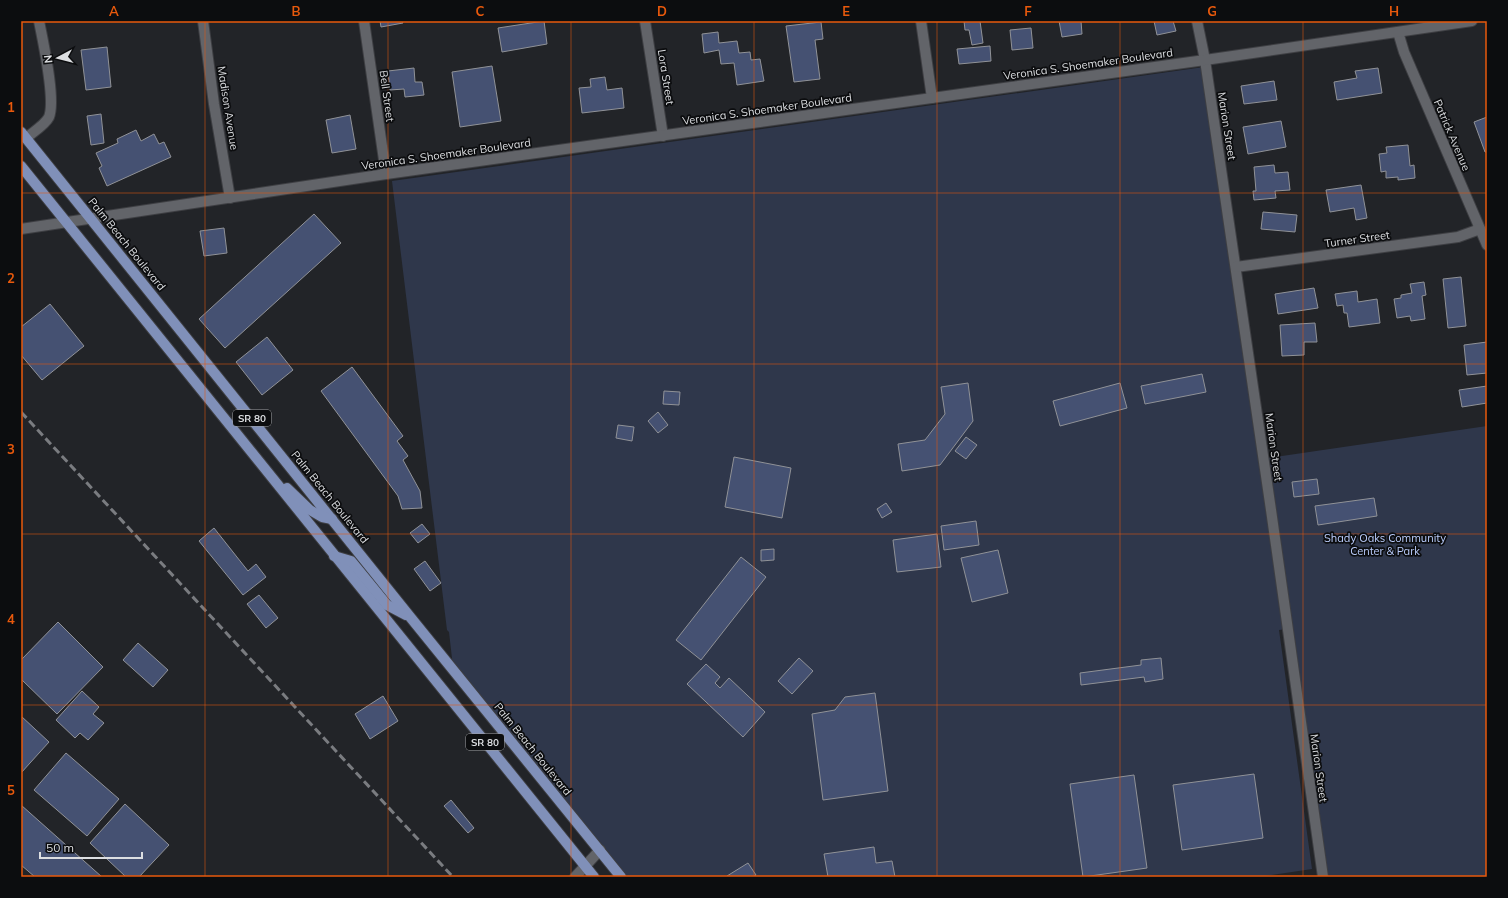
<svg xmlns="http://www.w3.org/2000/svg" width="1508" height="898" viewBox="0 0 1508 898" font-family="Mulish,sans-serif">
  <rect width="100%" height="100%" fill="#222428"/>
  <g fill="#2f374b">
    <polygon points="1204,67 1286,629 1279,630 1312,869 1259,877 624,877 453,667 449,632 447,630 392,181"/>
    <polygon points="1487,426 1487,877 1328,877 1269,458"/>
  </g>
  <g fill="#455172" stroke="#909297">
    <polygon points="380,21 402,21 403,23 381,27"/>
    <polygon points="544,21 547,44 502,52 498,28"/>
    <polygon points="964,21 980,21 983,43 972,45 969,30 965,30"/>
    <polygon points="1059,21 1081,21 1082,34 1062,37"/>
    <polygon points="1154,21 1173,21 1176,31 1157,35"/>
    <polygon points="821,22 823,39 815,40 820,79 794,82 786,26"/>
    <polygon points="1031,28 1033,48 1012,50 1010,30"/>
    <polygon points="718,32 719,43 737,41 739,53 750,52 751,60 760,59 764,81 737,85 734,63 721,64 719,50 704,53 702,34"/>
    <polygon points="990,46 991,61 959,64 957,49"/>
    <polygon points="107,47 111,87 86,90 81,50"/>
    <polygon points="492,66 501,121 460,127 452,72"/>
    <polygon points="414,68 415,82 422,82 424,95 405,97 404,89 390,90 388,71"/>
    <polygon points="1378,68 1382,93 1337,100 1334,82 1357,78 1355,71"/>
    <polygon points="605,77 607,90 622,88 624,108 582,113 579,88 591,87 590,79"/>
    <polygon points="1274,81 1277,100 1244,104 1241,86"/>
    <polygon points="101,114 104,143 91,145 87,116"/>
    <polygon points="350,115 356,149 332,153 326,120"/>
    <polygon points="1487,117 1487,152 1485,152 1474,122"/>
    <polygon points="1281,121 1286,147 1248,154 1243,127"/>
    <polygon points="136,130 141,141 154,134 159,144 164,142 171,157 107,186 99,168 102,166 96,153 118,143 117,139"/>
    <polygon points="1408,145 1410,166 1414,165 1415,178 1398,180 1398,177 1386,178 1386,171 1381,172 1379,154 1387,153 1386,147"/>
    <polygon points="1274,165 1275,173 1288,172 1290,190 1275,191 1276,198 1254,200 1253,191 1256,191 1254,167"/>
    <polygon points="1361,185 1367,218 1356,220 1354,208 1330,212 1326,190"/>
    <polygon points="1263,212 1297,215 1295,232 1261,229"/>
    <polygon points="314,214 341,243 225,348 199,319"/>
    <polygon points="224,228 227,253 204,256 200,231"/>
    <polygon points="1461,277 1466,326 1448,328 1443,279"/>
    <polygon points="1424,282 1426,295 1422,296 1425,319 1411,321 1410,316 1397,318 1394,299 1401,298 1401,295 1412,293 1410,284"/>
    <polygon points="1314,288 1318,308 1278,314 1275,294"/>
    <polygon points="1357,291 1358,302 1377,299 1380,323 1349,327 1347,313 1344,313 1343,305 1337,306 1335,294"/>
    <polygon points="50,304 84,346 42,380 21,355 21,327"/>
    <polygon points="1315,323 1317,342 1304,342 1304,355 1282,356 1280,325"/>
    <polygon points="267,337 293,370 262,395 236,362"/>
    <polygon points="1487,342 1487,373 1467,375 1464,345"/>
    <polygon points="352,367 403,436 397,441 408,456 403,460 420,491 422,508 402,509 398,496 321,391"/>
    <polygon points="1202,374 1206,392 1145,404 1141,386"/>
    <polygon points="968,383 973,421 940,465 902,471 898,444 925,440 945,414 941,387"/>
    <polygon points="1120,383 1127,408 1060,426 1053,401"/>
    <polygon points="1487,386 1487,403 1462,407 1459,390"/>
    <polygon points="664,391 680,392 679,405 663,404"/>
    <polygon points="658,412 668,425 658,433 648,421"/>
    <polygon points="618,425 634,427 632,441 616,438"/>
    <polygon points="966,437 977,445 966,459 955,451"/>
    <polygon points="734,457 791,468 782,518 725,507"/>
    <polygon points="1317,479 1319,494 1294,497 1292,482"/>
    <polygon points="1374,498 1377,516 1318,525 1315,506"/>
    <polygon points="886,503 892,512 882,518 877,509"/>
    <polygon points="976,521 979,545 944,550 941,526"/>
    <polygon points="422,524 430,534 418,543 410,533"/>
    <polygon points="214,528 248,571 256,564 266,577 243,595 199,541"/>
    <polygon points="937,534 941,567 897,572 893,540"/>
    <polygon points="774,549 774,560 761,561 761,550"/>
    <polygon points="998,550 1008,593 972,602 961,558"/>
    <polygon points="741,557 766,577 701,660 676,640"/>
    <polygon points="425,561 441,583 430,591 414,569"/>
    <polygon points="259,595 278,618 266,628 247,604"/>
    <polygon points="58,622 103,667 57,714 21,679 21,660"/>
    <polygon points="138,643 168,670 153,687 123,660"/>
    <polygon points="799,658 813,671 792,694 778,681"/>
    <polygon points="1161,658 1163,679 1145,682 1144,677 1081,685 1080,673 1141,665 1141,660"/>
    <polygon points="706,664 720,677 715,683 720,688 729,678 765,712 743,737 687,684"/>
    <polygon points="82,691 99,707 93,714 104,723 88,740 80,733 75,738 56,720"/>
    <polygon points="875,693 888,791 823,800 812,714 835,710 845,697"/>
    <polygon points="383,696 398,721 370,739 355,714"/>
    <polygon points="21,716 49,742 21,773"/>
    <polygon points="66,753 119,799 87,836 34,790"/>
    <polygon points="1254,774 1263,838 1182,850 1173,785"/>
    <polygon points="1134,775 1147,868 1083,877 1070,784"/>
    <polygon points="451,800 474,828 468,833 444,806"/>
    <polygon points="125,804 169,845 139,877 126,877 90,843"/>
    <polygon points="21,805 102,877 35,877 21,865"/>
    <polygon points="874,847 876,863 892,861 895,877 828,877 824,854"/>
    <polygon points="748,863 756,875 753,877 728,877 727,876"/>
  </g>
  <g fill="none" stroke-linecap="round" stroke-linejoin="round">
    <defs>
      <g id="minor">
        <polyline points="203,21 214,104 230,198"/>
        <polyline points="364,21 386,174"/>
        <polyline points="645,21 663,136"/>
        <polyline points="921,21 932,98"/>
        <polyline points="1197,21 1205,60 1271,510 1323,877"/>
        <polyline points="1398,32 1404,52 1487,245"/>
        <path d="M 26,138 C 33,132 45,125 49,117 C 56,99 43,42 39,21"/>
        <polyline points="21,229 386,174 1205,60 1472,21"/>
        <polyline points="1236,267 1458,237 1480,229"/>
        <polyline points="575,877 600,850"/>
      </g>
      <g id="major">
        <polyline points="21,132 411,618 621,877"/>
        <polyline points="21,166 594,877"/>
        <polyline points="287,488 310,510 322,517 332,519"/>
        <polyline points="334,556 351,561 387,605 406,615"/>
      </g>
    </defs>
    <use href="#minor" stroke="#3e3f43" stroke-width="12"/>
    <use href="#major" stroke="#3e3f43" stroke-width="12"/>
    <use href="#minor" stroke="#626469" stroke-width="10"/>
    <use href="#major" stroke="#8090b9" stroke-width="10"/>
    <polyline stroke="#7a7c80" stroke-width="3" stroke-dasharray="8 4" stroke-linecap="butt" points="21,412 453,877"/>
  </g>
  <path fill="none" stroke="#e8590c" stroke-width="1" stroke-opacity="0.55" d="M 205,21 L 205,877M 388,21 L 388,877M 571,21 L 571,877M 754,21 L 754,877M 937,21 L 937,877M 1120,21 L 1120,877M 1303,21 L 1303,877M 21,193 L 1487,193M 21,364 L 1487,364M 21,534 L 1487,534M 21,705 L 1487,705"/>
  <g text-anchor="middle" stroke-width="3.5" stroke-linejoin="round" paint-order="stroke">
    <g fill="#0c0d0f" stroke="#9e9fa2" stroke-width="1">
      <rect x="233" y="410" width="38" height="16" rx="3"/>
      <rect x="466" y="734" width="38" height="16" rx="3"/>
    </g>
    <g font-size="10" font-weight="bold" fill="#dcdee1">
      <text x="252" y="422">SR 80</text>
      <text x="485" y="746">SR 80</text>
    </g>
    <g font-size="11" fill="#dcdee1" stroke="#0c0d0f">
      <text transform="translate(1088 64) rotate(-8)" y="4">Veronica S. Shoemaker Boulevard</text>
      <text transform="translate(666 77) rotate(81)" y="4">Lora Street</text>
      <text transform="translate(387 96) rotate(82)" y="4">Bell Street</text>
      <text transform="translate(228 108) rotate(81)" y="4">Madison Avenue</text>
      <text transform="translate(767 109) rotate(-8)" y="4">Veronica S. Shoemaker Boulevard</text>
      <text transform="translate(1227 126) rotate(81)" y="4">Marion Street</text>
      <text transform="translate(1452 135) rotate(67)" y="4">Patrick Avenue</text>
      <text transform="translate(446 154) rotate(-8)" y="4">Veronica S. Shoemaker Boulevard</text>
      <text transform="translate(1357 239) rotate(-8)" y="4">Turner Street</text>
      <text transform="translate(127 244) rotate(51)" y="4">Palm Beach Boulevard</text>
      <text transform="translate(1274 447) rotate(82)" y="4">Marion Street</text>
      <text transform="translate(330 497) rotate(51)" y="4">Palm Beach Boulevard</text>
      <text transform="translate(533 749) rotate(51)" y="4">Palm Beach Boulevard</text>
      <text transform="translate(1319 768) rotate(82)" y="4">Marion Street</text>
    </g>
    <g font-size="11" fill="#bbcefe" stroke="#0c0d0f">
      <text x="1385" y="542">Shady Oaks Community<tspan x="1385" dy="13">Center &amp; Park</tspan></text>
    </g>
  </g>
  <rect width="1508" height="898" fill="none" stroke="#0c0d0f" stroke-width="44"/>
  <g transform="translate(58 58) rotate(263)" stroke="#0c0d0f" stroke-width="3" paint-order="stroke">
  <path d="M0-3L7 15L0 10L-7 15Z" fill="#dcdee1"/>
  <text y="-6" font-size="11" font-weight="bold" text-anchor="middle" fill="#dcdee1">N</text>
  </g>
  <path d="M40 852v6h102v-6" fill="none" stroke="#dcdee1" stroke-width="2"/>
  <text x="46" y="852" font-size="12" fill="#dcdee1" stroke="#0c0d0f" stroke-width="3" paint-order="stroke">50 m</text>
  <rect x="22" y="22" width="1464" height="854" fill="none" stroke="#e8590c" stroke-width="1.5"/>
  <g font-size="13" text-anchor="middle" font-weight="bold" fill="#e8590c">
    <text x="114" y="16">A</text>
    <text x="296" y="16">B</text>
    <text x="480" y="16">C</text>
    <text x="662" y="16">D</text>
    <text x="846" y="16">E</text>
    <text x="1028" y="16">F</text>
    <text x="1212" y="16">G</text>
    <text x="1394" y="16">H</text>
    <text x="11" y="112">1</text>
    <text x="11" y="283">2</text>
    <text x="11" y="454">3</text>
    <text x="11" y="624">4</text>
    <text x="11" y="795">5</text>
  </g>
</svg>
